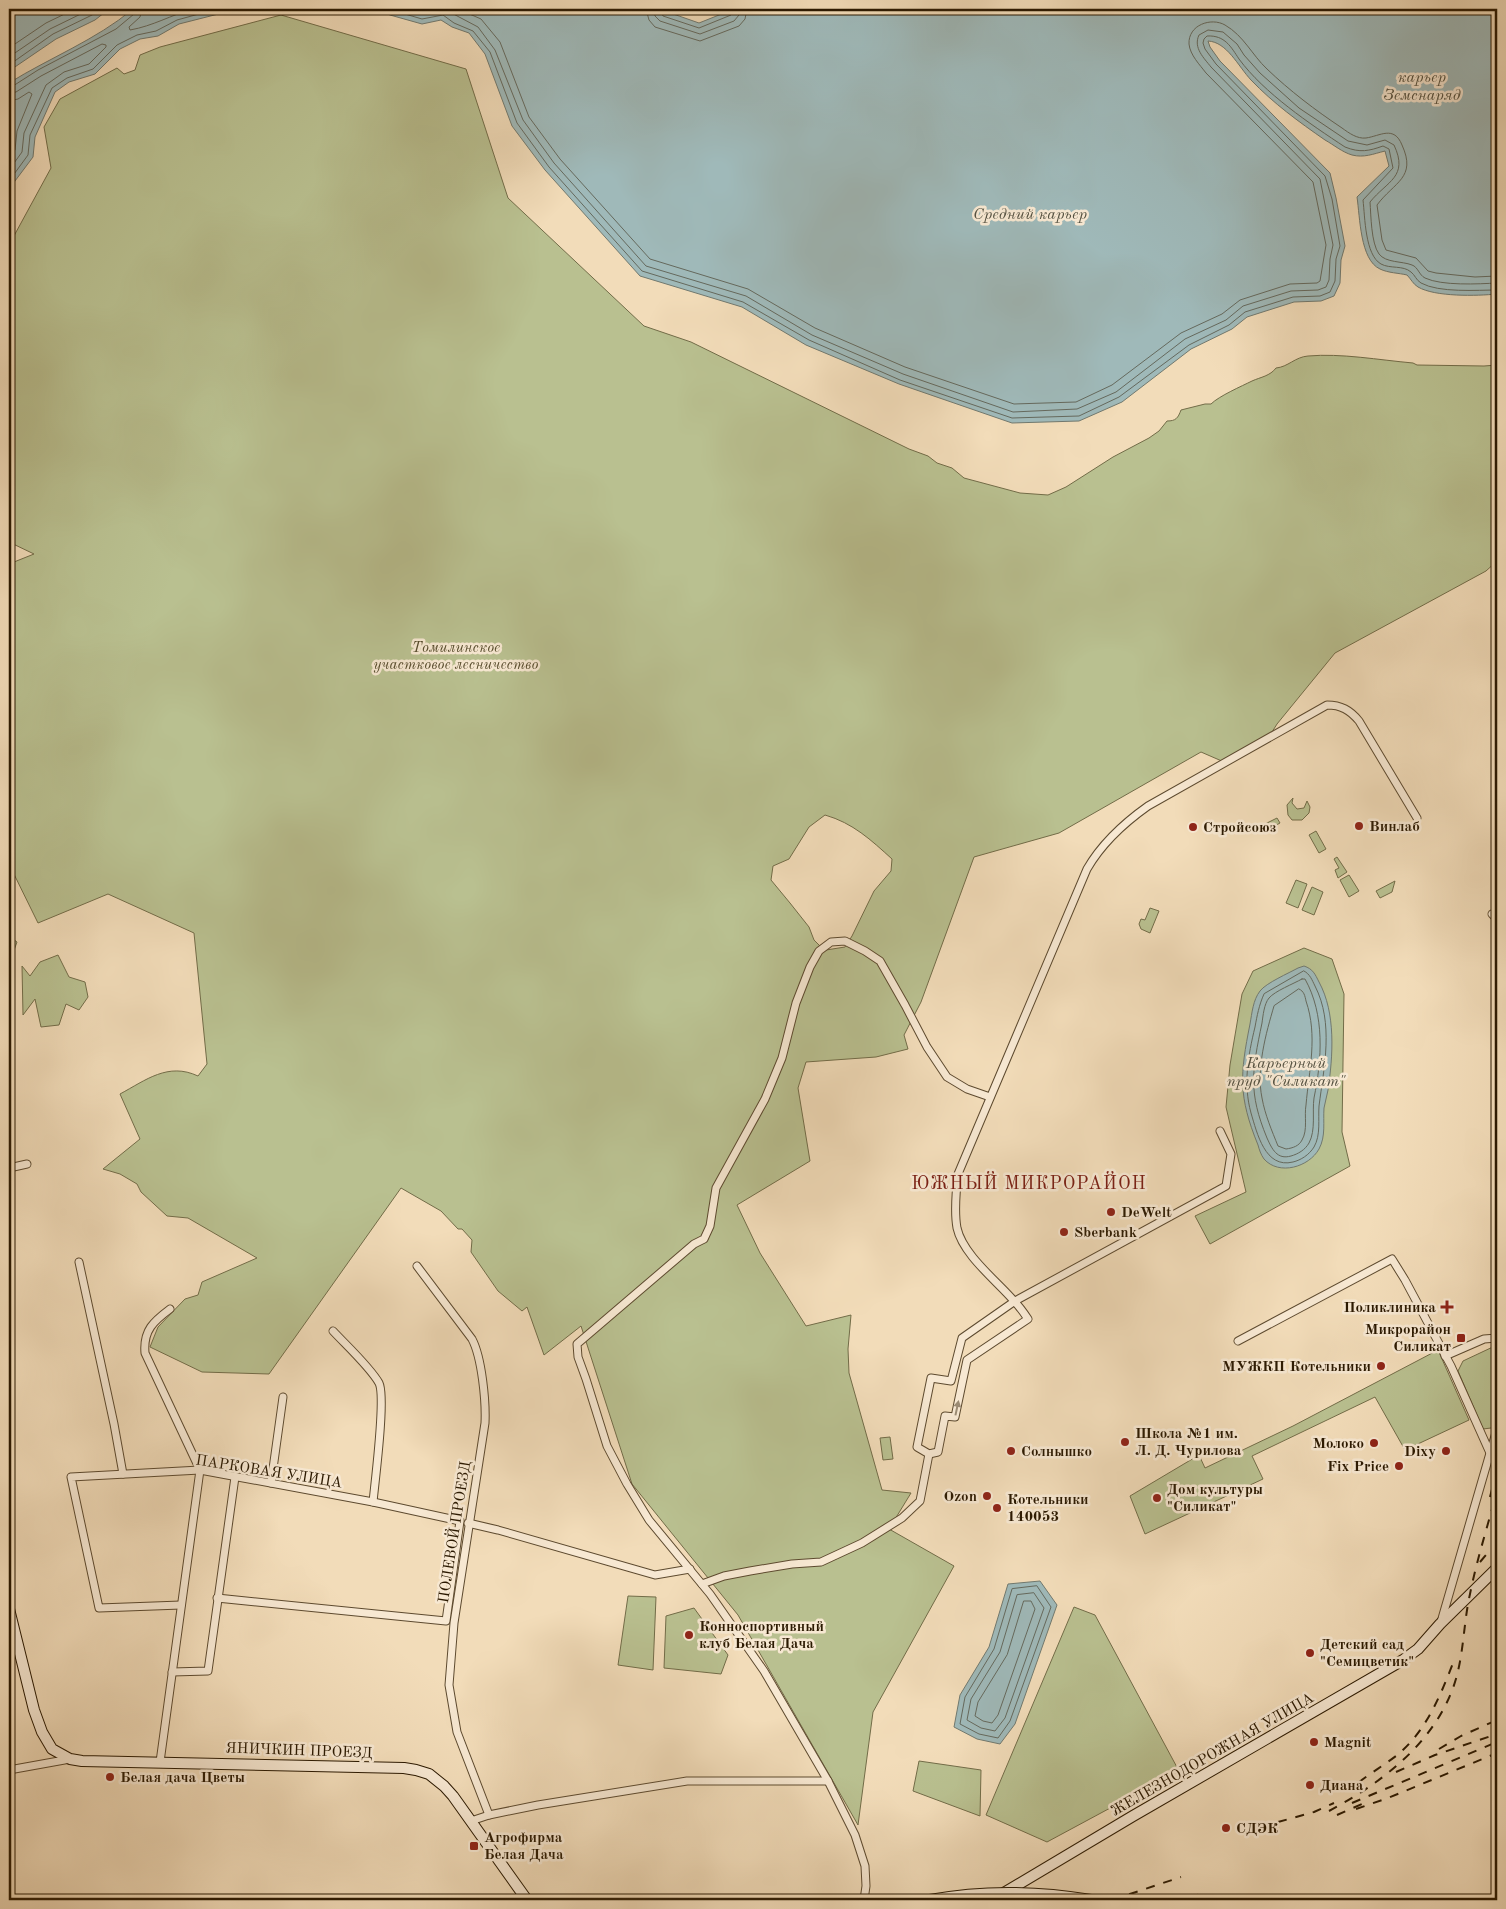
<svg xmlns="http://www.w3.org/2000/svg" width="1506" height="1909" viewBox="0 0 1506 1909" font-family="'Old Standard TT',serif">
  <rect width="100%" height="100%" fill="#f2dcb9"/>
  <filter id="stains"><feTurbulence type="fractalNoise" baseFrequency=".004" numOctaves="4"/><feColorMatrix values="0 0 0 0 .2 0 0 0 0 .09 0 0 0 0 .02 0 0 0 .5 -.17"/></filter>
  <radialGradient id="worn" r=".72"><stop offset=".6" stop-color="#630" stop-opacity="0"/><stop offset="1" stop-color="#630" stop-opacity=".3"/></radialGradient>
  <g fill="#b9c090" stroke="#726c48" fill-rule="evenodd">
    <path d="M 281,15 L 466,69 L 508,198 L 644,326 L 691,342 L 909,449 L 928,456 L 937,463 L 952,468 L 964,478 L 1020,493 L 1048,495 L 1066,487 L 1113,457 L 1149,438 L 1159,431 L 1167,421 C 1176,421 1178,418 1181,410 L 1205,404 L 1211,404 C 1219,396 1242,386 1252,381 C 1261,377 1270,376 1276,368 C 1288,367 1295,357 1308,356 C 1341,353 1379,360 1413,363 L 1417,365 L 1484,366 L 1497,365 L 1497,561 L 1486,571 L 1335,653 L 1277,724 L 1272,732 L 1224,762 L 1201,752 L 1059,833 L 974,857 L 921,1002 L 904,1035 L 908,1049 L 876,1057 L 806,1062 L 798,1088 L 810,1161 L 737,1205 L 760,1253 L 806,1326 L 851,1315 L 848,1349 L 849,1373 L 882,1490 L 911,1493 L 889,1529 L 954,1566 L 873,1712 L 858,1825 L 738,1615 L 632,1484 L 581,1326 L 544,1355 L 527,1307 L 522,1311 L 498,1291 L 471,1252 L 472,1240 L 462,1229 L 458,1229 L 441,1211 L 401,1188 L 269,1374 L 202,1372 L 150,1347 L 158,1327 L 185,1299 L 198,1295 L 202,1282 L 257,1258 L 188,1218 L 167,1216 L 141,1192 L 137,1184 L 120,1174 L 103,1169 L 140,1139 L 120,1094 C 146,1080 168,1062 198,1076 L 207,1064 L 194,933 L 108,894 L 38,923 L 9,864 L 9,564 L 34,554 L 9,542 L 9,245 L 51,168 L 44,127 L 60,99 L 117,68 L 124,74 L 135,70 L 140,55 L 160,47 ZM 825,815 C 853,823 871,840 892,859 L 891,871 L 874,891 L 852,936 L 845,947 L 826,950 L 820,946 L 814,940 L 809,927 L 790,903 L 771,880 L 773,866 L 789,859 L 809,827 Z"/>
    <polygon points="1293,798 1292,803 1297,809 1304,808 1307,801 1310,807 1309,813 1302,820 1292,820 1288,815 1287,805"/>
    <polygon points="1277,818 1280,823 1262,833 1259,827"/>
    <polygon points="1316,831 1326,849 1319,853 1309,835"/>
    <polygon points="1337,857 1347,872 1338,878 1335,870 1339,868 1334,859"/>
    <polygon points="1349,875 1359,891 1349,897 1340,880"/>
    <polygon points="1296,880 1307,884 1298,908 1286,903"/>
    <polygon points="1395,881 1392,892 1380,898 1376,891"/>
    <polygon points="1312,887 1323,892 1314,915 1302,910"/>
    <polygon points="1150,908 1159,911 1150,933 1141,929 1139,924 1141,919 1145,920"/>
    <polygon points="9,936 17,942 9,964"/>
    <polygon points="1304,948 1332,959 1344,994 1342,1132 1350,1166 1210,1244 1195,1216 1246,1192 1226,1107 1230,1065 1242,994 1253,971"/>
    <polygon points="58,955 69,977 85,982 88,997 79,1010 66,1004 59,1025 41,1027 35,999 23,1015 22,966 30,976 40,962"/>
    <polygon points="1497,1345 1497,1413 1494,1426 1491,1428 1483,1429 1458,1371 1463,1361"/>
    <polygon points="1438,1350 1469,1420 1405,1450 1375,1397 1252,1456 1263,1479 1145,1534 1130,1496 1199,1455 1205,1468 1293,1426"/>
    <polygon points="890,1437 893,1459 883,1460 880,1438"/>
    <polygon points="628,1596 656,1597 653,1670 618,1665"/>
    <polygon points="1074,1607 1095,1615 1179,1771 1047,1842 986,1815"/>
    <polygon points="694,1608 728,1655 721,1674 664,1668 666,1616"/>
    <polygon points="919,1761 981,1770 980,1816 913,1791"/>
  </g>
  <g fill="#9fb9b9" stroke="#71796f">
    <polygon points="9,9 109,9 95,20 56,39 9,71"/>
    <path d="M 133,9 L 238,9 L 179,24 L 158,36 L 140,39 L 120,49 L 95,74 L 69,82 L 55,92 L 35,137 L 33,157 L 9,189 L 9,83 C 49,58 96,40 133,9 Z"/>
    <path d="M 377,9 L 659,9 L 699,23 L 734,9 L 1497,9 L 1497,294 C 1477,296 1435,297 1418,287 C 1413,284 1411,279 1407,275 C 1399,273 1388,273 1380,269 C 1360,260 1360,217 1357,197 L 1389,166 L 1385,151 C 1373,154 1364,158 1352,155 C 1342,152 1334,145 1325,140 C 1299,122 1273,103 1251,80 C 1238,66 1227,42 1208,41 L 1210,47 L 1220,61 L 1330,173 L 1336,198 L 1345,246 L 1341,260 L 1340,283 L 1334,296 L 1321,301 L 1294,302 L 1247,317 L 1232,329 L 1191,349 L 1122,402 L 1079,421 L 1012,423 L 899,384 L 806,345 L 742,307 L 640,276 L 545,170 L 512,126 L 485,54 L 469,33 L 452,27 L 441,20 L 422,24 L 390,15 Z"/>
    <path d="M 1304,966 C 1313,969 1315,974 1319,982 C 1336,1013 1333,1056 1328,1090 C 1327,1096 1325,1102 1324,1108 C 1323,1122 1326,1136 1319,1149 C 1309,1167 1279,1176 1264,1159 C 1261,1155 1259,1149 1258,1145 C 1238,1096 1240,1074 1250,1024 C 1252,1013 1253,1000 1260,991 C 1266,983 1289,973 1298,968 Z"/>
    <polygon points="1040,1581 1057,1605 1015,1724 1000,1744 977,1739 954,1727 960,1695 989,1647 1008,1584"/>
  </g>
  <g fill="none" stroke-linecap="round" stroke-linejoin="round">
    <g stroke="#65695d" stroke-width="1">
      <path d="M 142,9 L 140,17 L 129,27 L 130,30 C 153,26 171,15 193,9"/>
      <path d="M 388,9 L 422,19 L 443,15 L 454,23 L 473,31 L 490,52 L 517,123 L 549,167 L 642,271 L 743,302 L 809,340 L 900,380 L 1012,418 L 1079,416 L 1119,397 L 1189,345 L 1229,325 L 1245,312 L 1293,297 L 1320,296 L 1330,292 L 1335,281 L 1336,259 L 1340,246 L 1332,199 L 1325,176 L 1216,64 L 1205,49 L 1203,43 L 1204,39 L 1207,36 C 1225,35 1231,47 1239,59 C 1264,93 1310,124 1345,147 C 1360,153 1369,151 1383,146 L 1389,149 L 1393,168 L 1363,200 C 1365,217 1365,255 1381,264 C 1390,269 1403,265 1411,272 C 1415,275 1416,280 1421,283 C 1439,293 1477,290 1497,290"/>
      <path d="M 444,9 L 478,27 L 495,50 L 523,120 L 554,163 L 646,266 L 746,296 L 812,335 L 903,374 L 1013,412 L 1077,409 L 1116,392 L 1185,339 L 1226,320 L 1243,306 L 1291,291 L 1318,290 L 1326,287 L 1329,280 L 1330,259 L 1333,245 L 1320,179 L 1211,67 C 1204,58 1193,48 1199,35 L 1208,30 L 1223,32 L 1237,44 L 1244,55 L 1260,73 L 1299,108 L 1348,141 L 1367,145 L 1385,140 L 1394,145 C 1409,177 1387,181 1370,202 C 1371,215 1371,243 1379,254 C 1386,263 1402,261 1412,265 C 1418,267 1419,275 1425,278 C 1442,286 1478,284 1497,283"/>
      <path d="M 458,9 L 481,19 L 500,42 L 529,117 L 560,159 L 650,259 L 748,289 L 815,328 L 905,367 L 1014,404 L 1076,402 L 1112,385 L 1181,333 L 1222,314 L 1240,300 L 1290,284 L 1317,283 L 1320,281 L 1326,245 L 1313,182 L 1206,73 C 1200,65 1190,55 1189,44 C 1188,25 1211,17 1225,25 C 1244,36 1252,55 1267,69 C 1290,91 1315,110 1342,128 C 1349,133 1357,139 1366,138 C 1380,136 1394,125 1402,145 C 1417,178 1394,182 1377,205 L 1382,240 L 1386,250 L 1416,258 L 1428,271 L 1436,273 L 1475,277 L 1497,276"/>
      <polyline points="646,9 649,20 655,27 700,41 739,26 745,19 747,9"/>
      <polyline points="654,9 655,16 660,21 700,34 734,21 739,15 740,9"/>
      <polyline points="660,9 663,16 699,28 731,15 734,9"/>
      <polyline points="9,48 46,23 75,9"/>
      <polyline points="9,57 50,29 91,9"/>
      <polyline points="9,65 53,34 92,15 101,9"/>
      <polyline points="9,87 13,86 38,70 116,29 134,14 136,9"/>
      <polyline points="9,93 16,92 41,76 102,44 106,45 106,47 89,64 64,72 46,85 24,133 22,152 9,170"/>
      <polyline points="9,101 18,99 29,92 32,94 17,131 15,150 9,158"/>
      <polyline points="9,181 28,155 30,135 52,88 67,78 93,69 117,45 137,35 156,31 177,20 217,9"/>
      <path d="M 1304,971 C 1310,974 1312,980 1315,986 C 1334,1023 1324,1067 1319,1106 C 1318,1119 1321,1135 1314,1147 C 1309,1155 1301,1160 1293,1162 C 1265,1169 1257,1133 1251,1113 C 1243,1084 1248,1056 1255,1027 C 1257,1016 1259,1005 1264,994 Z"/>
      <path d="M 1302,979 L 1305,979 C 1325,1015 1322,1059 1314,1098 C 1312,1112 1316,1130 1309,1143 C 1305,1150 1298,1154 1291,1156 C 1277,1160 1272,1149 1267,1138 C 1248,1092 1252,1071 1262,1023 C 1263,1016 1264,1004 1269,998 C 1275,991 1293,984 1302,979 Z"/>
      <path d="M 1299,989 C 1304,991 1305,996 1306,1001 C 1318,1036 1309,1070 1306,1105 C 1304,1116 1308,1130 1302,1140 C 1299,1146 1293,1148 1286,1149 L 1278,1146 C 1272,1131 1265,1115 1262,1098 C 1256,1069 1266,1033 1274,1006 Z"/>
      <polygon points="1037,1586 1051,1607 1010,1721 998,1738 979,1734 960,1724 965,1697 994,1649 1012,1589"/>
      <polygon points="1034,1593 1044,1608 1005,1718 995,1731 981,1728 967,1720 971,1699 1000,1652 1017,1595"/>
      <polygon points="1024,1601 1031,1601 1035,1609 998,1715 992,1723 983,1721 975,1716 978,1702 1007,1655"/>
    </g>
    <defs>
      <g id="street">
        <polyline points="1492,914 1497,919"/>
        <path d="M 1220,1131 L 1231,1154 L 1226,1186 L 1015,1301 L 962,1338 L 951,1381 L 931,1378 L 917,1447 L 929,1454 L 938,1452 L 945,1416 L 955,1417 L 967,1360 L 1028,1319 C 1024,1313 1019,1306 1014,1301 C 997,1281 963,1255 957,1228 C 954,1211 956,1191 958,1174 L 1087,869 C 1102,843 1124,823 1148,806 L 1327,705 C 1341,705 1350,710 1359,721 L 1417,818"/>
        <polyline points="9,1168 27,1164"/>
        <polyline points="79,1262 114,1424 123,1474"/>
        <path d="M 417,1266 L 472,1339 C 482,1358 486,1402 485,1423 L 454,1623 L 449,1685 L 457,1732 L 489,1815"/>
        <path d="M 333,1331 C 346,1345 370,1367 379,1383 C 386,1397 375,1481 373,1502"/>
        <polyline points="1238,1341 1392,1259 1405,1280 1451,1366 1490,1453"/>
        <polyline points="1445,1356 1484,1339 1497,1338"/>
        <polyline points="271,1483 283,1397"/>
        <polyline points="468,1523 498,1530 655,1575 690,1569"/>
        <polyline points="702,1584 724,1576 750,1571 792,1564 821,1562 862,1543 902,1518 920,1501 929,1454"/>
        <polyline points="181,1605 99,1608 71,1477 200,1470 373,1502 460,1521 446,1621 217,1598"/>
        <polyline points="1441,1622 1497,1429"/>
        <polyline points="172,1672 208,1671 235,1477"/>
        <path d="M 160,1762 L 200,1470 L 145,1353 C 143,1330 154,1321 170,1309"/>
        <polyline points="9,1770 70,1759"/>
        <polyline points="471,1821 489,1815 538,1805 687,1781 828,1781"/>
        <polyline points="864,1900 866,1886 865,1866 855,1835 828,1781 764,1671 710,1594 649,1520 627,1484 607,1446 586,1379 578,1357 577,1344 694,1244 704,1239 710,1226 716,1188 765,1099 782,1058 796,1003 810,967 819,951 831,942 845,941 865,951 880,961 905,1005 927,1047 947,1077 967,1089 990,1097"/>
      </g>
      <g id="secondary">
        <polyline points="9,1609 34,1710 42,1732 52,1749 70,1759 82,1761 404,1768 416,1770 429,1774 444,1786 453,1796 527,1900"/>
        <polyline points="992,1900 1133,1816 1403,1660 1418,1649 1440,1624 1497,1568"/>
      </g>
    </defs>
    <use href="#street" stroke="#5d4a2f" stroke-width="9"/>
    <use href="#secondary" stroke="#2b1901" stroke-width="12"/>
    <use href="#street" stroke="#f7e8d2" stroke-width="7"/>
    <use href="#secondary" stroke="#f7e8d2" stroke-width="10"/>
    <g stroke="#2b1901" stroke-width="2" stroke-dasharray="9 9" stroke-linecap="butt">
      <polyline points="1490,1497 1497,1470"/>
      <polyline points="1480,1562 1497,1542"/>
      <polyline points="1439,1749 1461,1736 1497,1720"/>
      <polyline points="1396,1772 1435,1755 1497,1734"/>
      <path d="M 1359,1782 C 1371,1773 1384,1765 1396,1756 C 1427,1731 1441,1694 1455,1658"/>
      <polyline points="1352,1803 1497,1742"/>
      <polyline points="1356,1809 1388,1798 1497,1753"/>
      <path d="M 1329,1811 C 1381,1783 1432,1745 1453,1688 C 1464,1658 1463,1625 1470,1594 C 1477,1559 1488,1525 1497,1491"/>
      <polyline points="1337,1815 1362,1804"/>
      <polyline points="1278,1822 1314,1812 1334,1803"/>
      <polyline points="1112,1900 1181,1877"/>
      <polyline points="1191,1900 1204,1890"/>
    </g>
    <defs>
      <path id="secondary-bridge" d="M 930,1900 C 983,1890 1037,1891 1091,1900"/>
    </defs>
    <use href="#secondary-bridge" stroke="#2b1901" stroke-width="12" stroke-linecap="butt"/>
    <use href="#secondary-bridge" stroke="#f7e8d2" stroke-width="10"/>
  </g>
  <defs><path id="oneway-solid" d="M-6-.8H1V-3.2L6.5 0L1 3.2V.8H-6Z" transform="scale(1.25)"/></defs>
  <use fill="#9b8b74" href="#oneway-solid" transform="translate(957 1408) rotate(-78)"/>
  <g fill="#8f2418" stroke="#f7e8d2" stroke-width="2">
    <circle cx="1359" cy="826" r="5"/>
    <circle cx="1193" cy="827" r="5"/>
    <circle cx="1111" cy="1212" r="5"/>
    <circle cx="1064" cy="1232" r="5"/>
    <path d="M1444.5 1299.5h5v5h5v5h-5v5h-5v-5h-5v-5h5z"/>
    <rect x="1456" y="1333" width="10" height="10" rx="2.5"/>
    <circle cx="1381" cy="1366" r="5"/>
    <circle cx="1125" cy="1442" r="5"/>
    <circle cx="1374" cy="1443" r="5"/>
    <circle cx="1011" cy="1451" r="5"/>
    <circle cx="1446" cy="1451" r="5"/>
    <circle cx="1399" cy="1466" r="5"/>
    <circle cx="987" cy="1496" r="5"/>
    <circle cx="1157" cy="1498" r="5"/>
    <circle cx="997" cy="1508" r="5"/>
    <circle cx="689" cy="1635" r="5"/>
    <circle cx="1310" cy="1653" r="5"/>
    <circle cx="1314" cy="1742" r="5"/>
    <circle cx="110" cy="1777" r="5"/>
    <circle cx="1310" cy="1785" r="5"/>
    <circle cx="1226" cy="1828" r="5"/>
    <rect x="469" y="1841" width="10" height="10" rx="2.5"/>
  </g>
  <g text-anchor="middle" stroke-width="5" stroke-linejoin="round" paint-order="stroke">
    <g font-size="15" font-style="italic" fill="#564b2c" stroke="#f7e8d2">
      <text x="456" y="652">Томилинское<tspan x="456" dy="17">участковое лесничество</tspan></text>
    </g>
    <g font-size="15" font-weight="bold" fill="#2b1901" stroke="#f7e8d2" text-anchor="start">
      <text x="1369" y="831">Винлаб</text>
      <text x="1203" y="832">Стройсоюз</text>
      <text x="1121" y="1217">DeWelt</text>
      <text x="1074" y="1237">Sberbank</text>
      <text x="1436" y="1312" text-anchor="end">Поликлиника</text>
      <text x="1451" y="1334" text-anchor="end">Микрорайон<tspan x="1451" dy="17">Силикат</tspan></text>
      <text x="1371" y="1371" text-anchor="end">МУЖКП Котельники</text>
      <text x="1135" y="1438">Школа №1 им.<tspan x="1135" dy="17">Л. Д. Чурилова</tspan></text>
      <text x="1364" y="1448" text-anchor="end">Молоко</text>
      <text x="1021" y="1456">Солнышко</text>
      <text x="1436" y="1456" text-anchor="end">Dixy</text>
      <text x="1389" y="1471" text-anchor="end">Fix Price</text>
      <text x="1167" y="1494">Дом культуры<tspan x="1167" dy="17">"Силикат"</tspan></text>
      <text x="977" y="1501" text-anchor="end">Ozon</text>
      <text x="1007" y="1504">Котельники<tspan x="1007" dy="17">140053</tspan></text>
      <text x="699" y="1631">Конноспортивный<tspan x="699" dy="17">клуб Белая Дача</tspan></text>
      <text x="1320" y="1649">Детский сад<tspan x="1320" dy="17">"Семицветик"</tspan></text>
      <text x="1324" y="1747">Magnit</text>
      <text x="120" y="1782">Белая дача Цветы</text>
      <text x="1320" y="1790">Диана</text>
      <text x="1236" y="1833">СДЭК</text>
      <text x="484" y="1842">Агрофирма<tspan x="484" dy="17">Белая Дача</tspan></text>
    </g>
    <g font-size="15" fill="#2b1901" stroke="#f7e8d2">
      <text transform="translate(269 1471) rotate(9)" y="5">ПАРКОВАЯ УЛИЦА</text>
      <text transform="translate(454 1532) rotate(-81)" y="5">ПОЛЕВОЙ ПРОЕЗД</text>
      <text transform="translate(299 1750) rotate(2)" y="5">ЯНИЧКИН ПРОЕЗД</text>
      <text transform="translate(1212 1754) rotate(-30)" y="5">ЖЕЛЕЗНОДОРОЖНАЯ УЛИЦА</text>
    </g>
    <g font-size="16" font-style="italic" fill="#545141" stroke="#f7e8d2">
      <text x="1422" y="82">карьер<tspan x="1422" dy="18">Земснаряд</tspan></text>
      <text x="1030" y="219">Средний карьер</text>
      <text x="1286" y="1068">Карьерный<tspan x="1286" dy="18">пруд "Силикат"</tspan></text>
    </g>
    <g font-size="18" letter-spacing="1" fill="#7a1f14" stroke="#f7e8d2">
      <text x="1029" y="1189">ЮЖНЫЙ МИКРОРАЙОН</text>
    </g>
  </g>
  <rect width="1506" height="1909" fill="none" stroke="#f2dcb9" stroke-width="30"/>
  <rect x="10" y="10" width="1486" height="1889" fill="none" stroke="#2b1901" stroke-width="2.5"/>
  <rect x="15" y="15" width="1476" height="1879" fill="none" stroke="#2b1901"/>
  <rect width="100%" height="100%" filter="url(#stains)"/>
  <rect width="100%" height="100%" fill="url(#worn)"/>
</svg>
